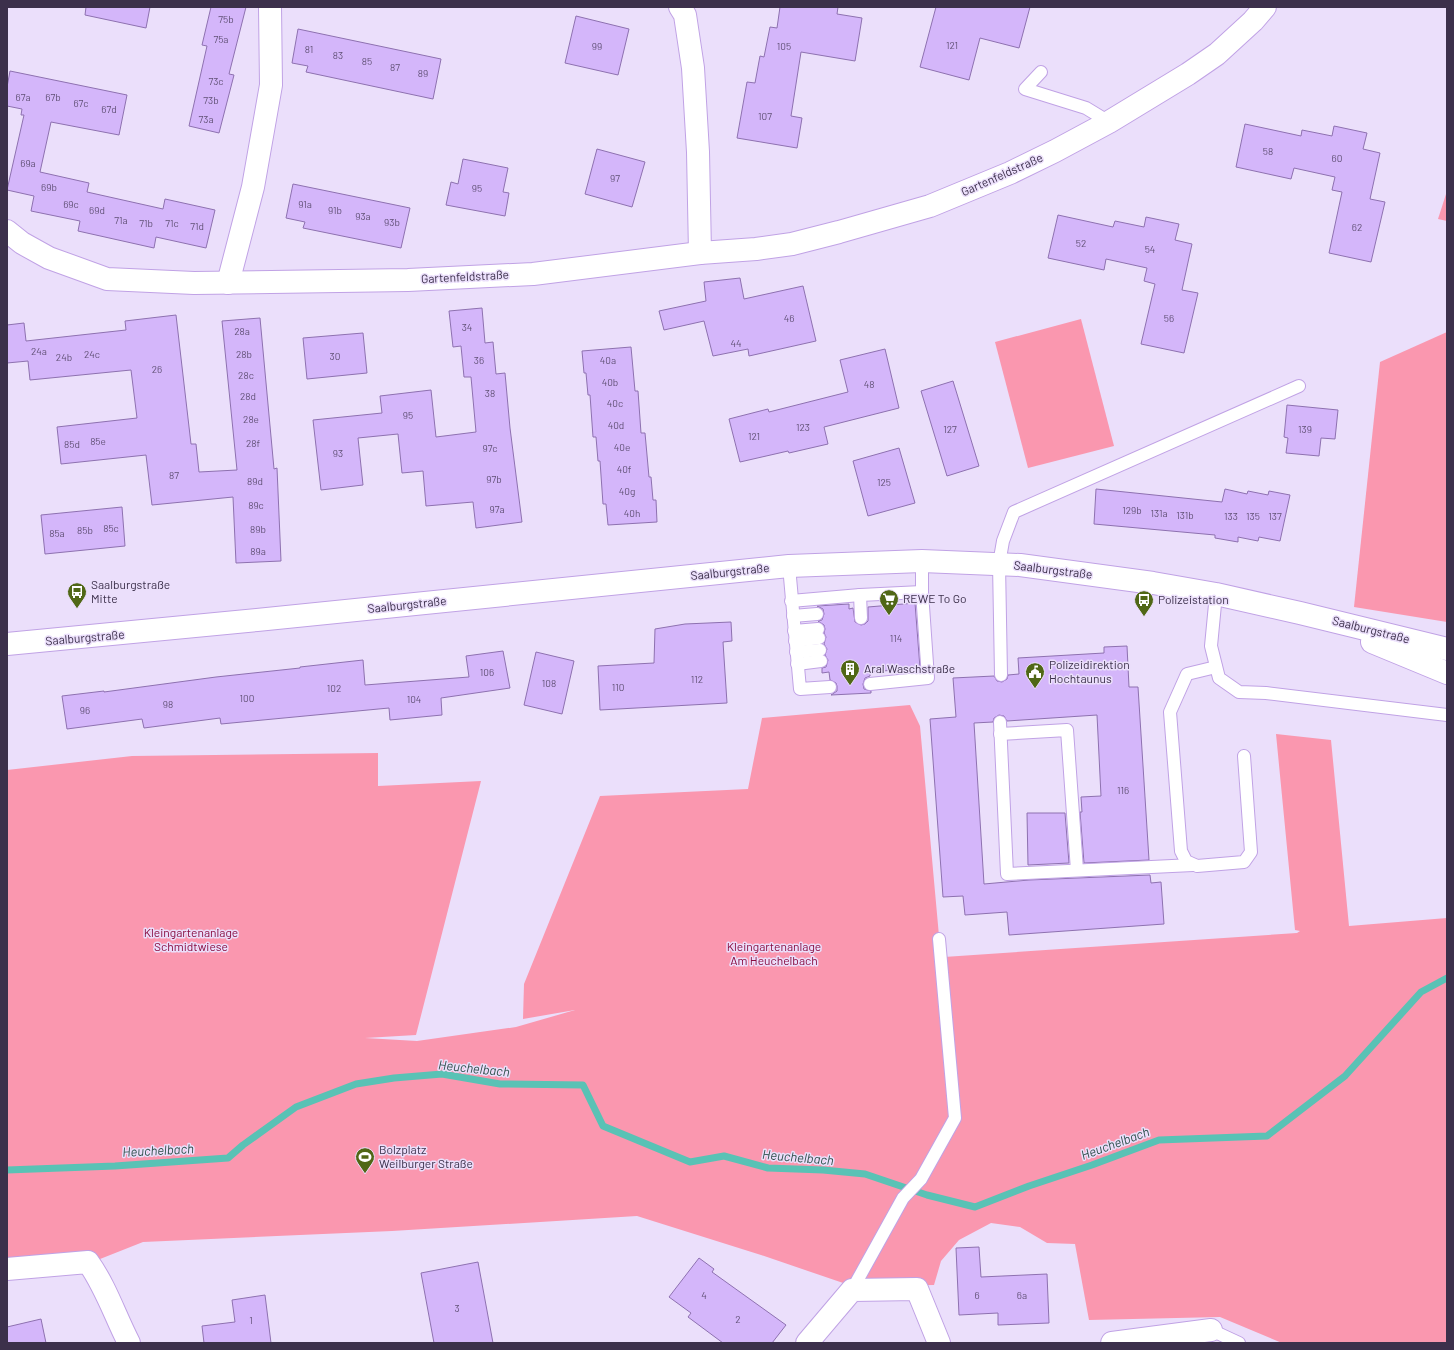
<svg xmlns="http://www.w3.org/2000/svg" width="1454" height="1350" viewBox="0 0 1454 1350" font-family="Barlow,sans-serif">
  <rect width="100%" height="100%" fill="#ebdffb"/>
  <g fill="#fa97af">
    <polygon points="1447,191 1447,221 1438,219"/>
    <polygon points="1081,319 1114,446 1028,468 995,342"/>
    <polygon points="1447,332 1447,622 1354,607 1380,362"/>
    <polygon points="910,705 920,726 940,947 944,957 1297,933 1300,931 1295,930 1276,734 1331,740 1349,926 1447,918 1447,1343 1282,1343 1220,1317 1089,1320 1075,1244 1047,1243 1020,1227 991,1223 959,1240 941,1261 934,1285 852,1286 761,1255 637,1216 392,1231 143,1242 95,1261 7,1269 7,770 132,756 378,753 378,786 481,781 416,1035 365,1038 417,1041 516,1027 575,1010 523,1019 524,984 600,796 748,789 762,718"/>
  </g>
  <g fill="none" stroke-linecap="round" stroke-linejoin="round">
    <polyline stroke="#59c2b5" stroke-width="7" points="7,1170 115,1166 228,1158 243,1145 296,1107 356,1084 394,1078 442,1074 500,1084 583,1085 603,1126 690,1162 724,1156 768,1168 823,1170 865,1174 927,1195 975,1207 1029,1186 1092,1165 1159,1140 1267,1136 1345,1076 1421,992 1447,978"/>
  </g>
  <g fill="#d4b6fa" stroke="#8e71b0">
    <polygon points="86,7 150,7 146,28 85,15"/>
    <polygon points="211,7 246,7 229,74 234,75 219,133 189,126 207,46 202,45"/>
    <polygon points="780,7 838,7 837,14 862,18 855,61 801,52 791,116 802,118 797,148 737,138 747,82 755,83 760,56 764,57 770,27 777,28"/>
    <polygon points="936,7 1030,7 1019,48 980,38 969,80 920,67"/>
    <polygon points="576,16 629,29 618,75 565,63"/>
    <polygon points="298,29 441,59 433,99 306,72 308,66 292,63"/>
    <polygon points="10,71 127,95 119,135 51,122 40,172 89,183 87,192 163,209 165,199 215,210 206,248 156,237 154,248 78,231 80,221 31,211 34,196 7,190 24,115 21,115 22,109 7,106 7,87"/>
    <polygon points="1245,124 1301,136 1302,130 1332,136 1334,126 1367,133 1363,149 1380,153 1370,199 1385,202 1371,262 1329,253 1342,192 1332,190 1335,177 1294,168 1291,179 1236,167"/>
    <polygon points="597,149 645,162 632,207 585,194"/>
    <polygon points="463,159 508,168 503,192 509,193 505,216 446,205 451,182 458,184"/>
    <polygon points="293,184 410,208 401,248 303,228 305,222 286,218"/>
    <polygon points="1058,215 1113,227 1115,221 1144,227 1146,217 1179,224 1175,240 1192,244 1182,290 1198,293 1184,353 1141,344 1155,284 1144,281 1147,268 1106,259 1104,270 1048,258"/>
    <polygon points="740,278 744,299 803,286 816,341 749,356 748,349 713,356 704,321 664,330 659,311 706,301 704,282"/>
    <polygon points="482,308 485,343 493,342 496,374 505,373 510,428 522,522 476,528 473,502 426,506 423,471 402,473 398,434 358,438 363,485 321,490 313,420 382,413 380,396 431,390 436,437 476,432 471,377 464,377 461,346 453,347 449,311"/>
    <polygon points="176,315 191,444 196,444 199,472 237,470 222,321 260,318 274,469 277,468 281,561 236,563 233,497 152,505 146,455 61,464 57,427 137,418 131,370 30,380 28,361 7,363 7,325 24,323 26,341 126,330 125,321"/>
    <polygon points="363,333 367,373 307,379 303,338"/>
    <polygon points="631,347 635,391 638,391 641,433 645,433 649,477 651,477 653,500 656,500 657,522 608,525 606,504 603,504 600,461 598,461 596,437 593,437 590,395 588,395 586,373 584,373 582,351"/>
    <polygon points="885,349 899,408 824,427 828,444 789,453 788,451 740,462 729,419 768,409 769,412 848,392 840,360"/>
    <polygon points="953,381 979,466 947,476 921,391"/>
    <polygon points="1287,405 1338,410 1335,439 1321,438 1319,456 1286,453 1288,438 1284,437"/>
    <polygon points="899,448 915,503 868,516 853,461"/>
    <polygon points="1096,489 1222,502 1225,489 1247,494 1248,491 1268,495 1269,491 1290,495 1280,541 1259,537 1258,541 1238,537 1238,542 1215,538 1215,535 1094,524"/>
    <polygon points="122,507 125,546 45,554 41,515"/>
    <polygon points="915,603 920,668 870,672 870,676 865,678 863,684 864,689 871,691 871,693 831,695 837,691 837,686 836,683 830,680 829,672 822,673 822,668 826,667 828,660 825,655 827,649 824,644 826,637 824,633 825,629 824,625 818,621 822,620 824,614 823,609 817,606 849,604 849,609 853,608 855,622 861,625 865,624 868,621 868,607"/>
    <polygon points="731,622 732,641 723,642 727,703 600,710 598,666 654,663 655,629 685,624"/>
    <polygon points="1127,646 1129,687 1138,687 1149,860 1084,863 1080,812 1082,812 1081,797 1101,796 1097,715 1007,721 1004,716 999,715 994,718 993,722 974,723 984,884 1029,880 1150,875 1151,883 1161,882 1164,924 1009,935 1007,912 965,915 963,896 943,897 930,719 956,717 953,678 994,676 997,681 1002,682 1007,679 1008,675 1019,674 1018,658 1104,653 1104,647"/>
    <polygon points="503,651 510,688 441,698 442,715 390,720 389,708 221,724 220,718 144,728 142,719 67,729 62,696 104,691 104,692 216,677 300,668 300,667 363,660 365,685 469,677 466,656"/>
    <polygon points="536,652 574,661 562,714 524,705"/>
    <polygon points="1027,813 1065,813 1069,863 1028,865"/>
    <polygon points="979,1247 981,1277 1047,1274 1049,1323 998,1325 998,1313 959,1315 956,1248"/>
    <polygon points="699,1258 714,1269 712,1272 786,1325 772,1343 723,1343 688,1317 691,1313 669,1297"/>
    <polygon points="478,1262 493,1343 434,1343 421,1273"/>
    <polygon points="265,1295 271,1343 204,1343 202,1326 235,1322 232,1300"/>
    <polygon points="41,1319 46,1343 7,1343 7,1327"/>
  </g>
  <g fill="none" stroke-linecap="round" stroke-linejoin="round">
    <defs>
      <g id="service">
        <polyline points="1041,72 1025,89 1086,108 1109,122"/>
        <polyline points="789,566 800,689 830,687"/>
        <polyline points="1216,594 1211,646 1219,678 1239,692 1266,693 1447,715"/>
        <polyline points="791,601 860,595"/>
        <polyline points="793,616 817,614"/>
        <polyline points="861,618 860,595 922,592"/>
        <polyline points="794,631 818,629"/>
        <polyline points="795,641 819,638"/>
        <polyline points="796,652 820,650"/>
        <polyline points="797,664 821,661"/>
        <polyline points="1216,667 1187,674 1170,712 1181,851 1186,861 1197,866 1244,862 1251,852 1244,756"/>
        <polyline points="1001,675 999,564 1003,541 1014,512 1299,386"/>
        <polyline points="870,684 928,678 922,592 922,561"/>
        <polyline points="1000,722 1007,874 1193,865"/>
        <polyline points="1000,734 1067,730 1077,870"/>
        <polyline points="852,1290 903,1198 921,1179 955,1118 939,939"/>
        <polyline points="1211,1330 1239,1343"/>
      </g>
      <g id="minor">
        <polyline points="680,7 685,15 693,68 698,152 700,253"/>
        <polyline points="7,231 22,243 49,258 107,279 194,283 408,280 533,274 700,253 756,249 792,244 839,232 930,206 1010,173 1055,151 1109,122 1188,74 1217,54 1253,21 1265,7"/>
        <polyline points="228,283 253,187 271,85 270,7"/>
        <path d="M 7,1269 L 88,1262 C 106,1287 115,1316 129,1343"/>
        <polyline points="807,1343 852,1290 917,1289 939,1343"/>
        <polyline points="1112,1343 1211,1330"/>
      </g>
      <g id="tertiary">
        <polyline points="1372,642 1447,673"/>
        <polyline points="7,644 257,620 789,566 922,561 1020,565 1153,583 1216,594 1300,613 1447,649"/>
      </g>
    </defs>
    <use href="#service" stroke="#c0a2e5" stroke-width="14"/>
    <use href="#minor" stroke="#c0a2e5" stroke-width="24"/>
    <use href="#tertiary" stroke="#c0a2e5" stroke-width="24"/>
    <use href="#service" stroke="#fff" stroke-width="12"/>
    <use href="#minor" stroke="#fff" stroke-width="22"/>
    <use href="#tertiary" stroke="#fff" stroke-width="22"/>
  </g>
  <defs>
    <symbol id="bus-pin" viewBox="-11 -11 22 30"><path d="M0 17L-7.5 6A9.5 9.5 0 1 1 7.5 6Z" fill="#506716" stroke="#ebdffb"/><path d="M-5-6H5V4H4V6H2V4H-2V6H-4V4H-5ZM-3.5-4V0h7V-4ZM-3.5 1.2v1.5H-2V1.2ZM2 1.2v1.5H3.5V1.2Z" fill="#fff"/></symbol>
    <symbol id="supermarket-pin" viewBox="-11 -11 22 30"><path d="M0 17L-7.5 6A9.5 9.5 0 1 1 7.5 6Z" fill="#506716" stroke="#ebdffb"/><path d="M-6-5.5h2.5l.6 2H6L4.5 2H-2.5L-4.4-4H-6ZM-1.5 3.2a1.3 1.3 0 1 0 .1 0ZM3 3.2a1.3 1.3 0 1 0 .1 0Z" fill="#fff"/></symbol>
    <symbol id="building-pin" viewBox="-11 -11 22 30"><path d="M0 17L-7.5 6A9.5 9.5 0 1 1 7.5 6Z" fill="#506716" stroke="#ebdffb"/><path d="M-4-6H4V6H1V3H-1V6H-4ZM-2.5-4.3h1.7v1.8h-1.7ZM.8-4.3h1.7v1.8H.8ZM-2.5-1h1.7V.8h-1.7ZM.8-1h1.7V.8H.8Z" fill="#fff"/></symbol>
    <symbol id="civic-pin" viewBox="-11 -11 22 30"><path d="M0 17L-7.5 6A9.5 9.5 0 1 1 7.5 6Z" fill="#506716" stroke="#ebdffb"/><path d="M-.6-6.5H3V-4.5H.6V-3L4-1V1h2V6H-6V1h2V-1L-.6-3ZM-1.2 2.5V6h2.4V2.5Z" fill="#fff"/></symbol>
    <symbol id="stadium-pin" viewBox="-11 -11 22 30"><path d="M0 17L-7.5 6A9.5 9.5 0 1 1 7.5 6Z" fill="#506716" stroke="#ebdffb"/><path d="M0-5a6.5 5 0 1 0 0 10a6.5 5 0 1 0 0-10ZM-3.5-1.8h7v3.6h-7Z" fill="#fff"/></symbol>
  </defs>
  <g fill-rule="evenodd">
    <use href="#bus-pin" x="66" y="581" width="22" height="30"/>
    <use href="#supermarket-pin" x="878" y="588" width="22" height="30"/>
    <use href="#bus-pin" x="1133" y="589" width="22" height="30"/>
    <use href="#building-pin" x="839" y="658" width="22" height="30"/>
    <use href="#civic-pin" x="1024" y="661" width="22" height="30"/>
    <use href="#stadium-pin" x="354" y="1146" width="22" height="30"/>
  </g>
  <g text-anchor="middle" stroke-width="3" stroke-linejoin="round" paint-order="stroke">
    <g font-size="10" fill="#625277">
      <text x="226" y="23">75b</text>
      <text x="221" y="43">75a</text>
      <text x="952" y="49">121</text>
      <text x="597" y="50">99</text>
      <text x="784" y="50">105</text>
      <text x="309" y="53">81</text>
      <text x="338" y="59">83</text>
      <text x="367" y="65">85</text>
      <text x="395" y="71">87</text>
      <text x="423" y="77">89</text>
      <text x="216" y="85">73c</text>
      <text x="23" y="101">67a</text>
      <text x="53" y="101">67b</text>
      <text x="211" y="104">73b</text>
      <text x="81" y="107">67c</text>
      <text x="109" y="113">67d</text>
      <text x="765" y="120">107</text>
      <text x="206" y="123">73a</text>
      <text x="1268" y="155">58</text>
      <text x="1337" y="162">60</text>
      <text x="28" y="167">69a</text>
      <text x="615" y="182">97</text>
      <text x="49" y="191">69b</text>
      <text x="477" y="192">95</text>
      <text x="71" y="208">69c</text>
      <text x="305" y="208">91a</text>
      <text x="97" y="214">69d</text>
      <text x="335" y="214">91b</text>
      <text x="363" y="220">93a</text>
      <text x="121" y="224">71a</text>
      <text x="392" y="226">93b</text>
      <text x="146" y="227">71b</text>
      <text x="172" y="227">71c</text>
      <text x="197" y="230">71d</text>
      <text x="1357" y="231">62</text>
      <text x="1081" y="247">52</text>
      <text x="1150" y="253">54</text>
      <text x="789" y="322">46</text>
      <text x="1169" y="322">56</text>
      <text x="467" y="331">34</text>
      <text x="242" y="335">28a</text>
      <text x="736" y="347">44</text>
      <text x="39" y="355">24a</text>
      <text x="92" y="358">24c</text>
      <text x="244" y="358">28b</text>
      <text x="335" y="360">30</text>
      <text x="64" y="361">24b</text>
      <text x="479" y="364">36</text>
      <text x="608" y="364">40a</text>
      <text x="157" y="373">26</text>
      <text x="246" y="379">28c</text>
      <text x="610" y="386">40b</text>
      <text x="869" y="388">48</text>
      <text x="490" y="397">38</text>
      <text x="248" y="400">28d</text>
      <text x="615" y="407">40c</text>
      <text x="408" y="419">95</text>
      <text x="251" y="423">28e</text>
      <text x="616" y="429">40d</text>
      <text x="803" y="431">123</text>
      <text x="950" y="433">127</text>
      <text x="1305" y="433">139</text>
      <text x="754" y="440">121</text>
      <text x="98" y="445">85e</text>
      <text x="253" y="447">28f</text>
      <text x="72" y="448">85d</text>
      <text x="622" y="451">40e</text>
      <text x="490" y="452">97c</text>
      <text x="338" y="457">93</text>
      <text x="624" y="473">40f</text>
      <text x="174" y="479">87</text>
      <text x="494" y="483">97b</text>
      <text x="255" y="485">89d</text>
      <text x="884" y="486">125</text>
      <text x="627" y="495">40g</text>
      <text x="256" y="509">89c</text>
      <text x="497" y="513">97a</text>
      <text x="1132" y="514">129b</text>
      <text x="632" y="517">40h</text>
      <text x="1159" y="517">131a</text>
      <text x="1185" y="519">131b</text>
      <text x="1231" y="520">133</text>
      <text x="1253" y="520">135</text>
      <text x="1275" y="520">137</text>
      <text x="111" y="532">85c</text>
      <text x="258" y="533">89b</text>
      <text x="85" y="534">85b</text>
      <text x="57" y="537">85a</text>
      <text x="258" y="555">89a</text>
      <text x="896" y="642">114</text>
      <text x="487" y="676">106</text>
      <text x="697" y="683">112</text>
      <text x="549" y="687">108</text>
      <text x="618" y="691">110</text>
      <text x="334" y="692">102</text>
      <text x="247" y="702">100</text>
      <text x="414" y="703">104</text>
      <text x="168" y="708">98</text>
      <text x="85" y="714">96</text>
      <text x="1123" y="794">116</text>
      <text x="704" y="1299">4</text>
      <text x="977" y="1299">6</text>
      <text x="1022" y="1299">6a</text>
      <text x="457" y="1312">3</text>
      <text x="738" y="1323">2</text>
      <text x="251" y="1324">1</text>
    </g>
    <g font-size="12" fill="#3c304b" stroke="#ebdffb">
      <text transform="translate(1002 175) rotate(-24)" y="4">Gartenfeldstraße</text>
      <text transform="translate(465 277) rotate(-3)" y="4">Gartenfeldstraße</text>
      <text transform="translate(1053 570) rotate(7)" y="4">Saalburgstraße</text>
      <text transform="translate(730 572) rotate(-6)" y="4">Saalburgstraße</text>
      <text transform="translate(407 605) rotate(-6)" y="4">Saalburgstraße</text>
      <text transform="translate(1371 630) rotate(14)" y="4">Saalburgstraße</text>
      <text transform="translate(85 638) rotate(-5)" y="4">Saalburgstraße</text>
    </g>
    <g font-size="12" fill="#3c304b" stroke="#ebdffb" text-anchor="start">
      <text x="91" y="589">Saalburgstraße<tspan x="91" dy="14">Mitte</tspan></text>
      <text x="903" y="603">REWE To Go</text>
      <text x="1158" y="604">Polizeistation</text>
      <text x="1049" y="669">Polizeidirektion<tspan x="1049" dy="14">Hochtaunus</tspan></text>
      <text x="864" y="673">Aral Waschstraße</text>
      <text x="379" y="1154">Bolzplatz<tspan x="379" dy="14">Weilburger Straße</tspan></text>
    </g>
    <g font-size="12" fill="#880b3f" stroke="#ebdffb">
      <text x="191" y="937">Kleingartenanlage<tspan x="191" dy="14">Schmidtwiese</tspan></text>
      <text x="774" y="951">Kleingartenanlage<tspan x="774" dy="14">Am Heuchelbach</tspan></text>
    </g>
    <g font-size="13" font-style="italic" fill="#30504c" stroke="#ebdffb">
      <text transform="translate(474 1068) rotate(6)" y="5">Heuchelbach</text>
      <text transform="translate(1115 1143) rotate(-20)" y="5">Heuchelbach</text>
      <text transform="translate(158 1150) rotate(-3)" y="5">Heuchelbach</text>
      <text transform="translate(798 1157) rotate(5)" y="5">Heuchelbach</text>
    </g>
  </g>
  <rect width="1454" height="1350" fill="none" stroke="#3c304b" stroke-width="16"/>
</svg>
